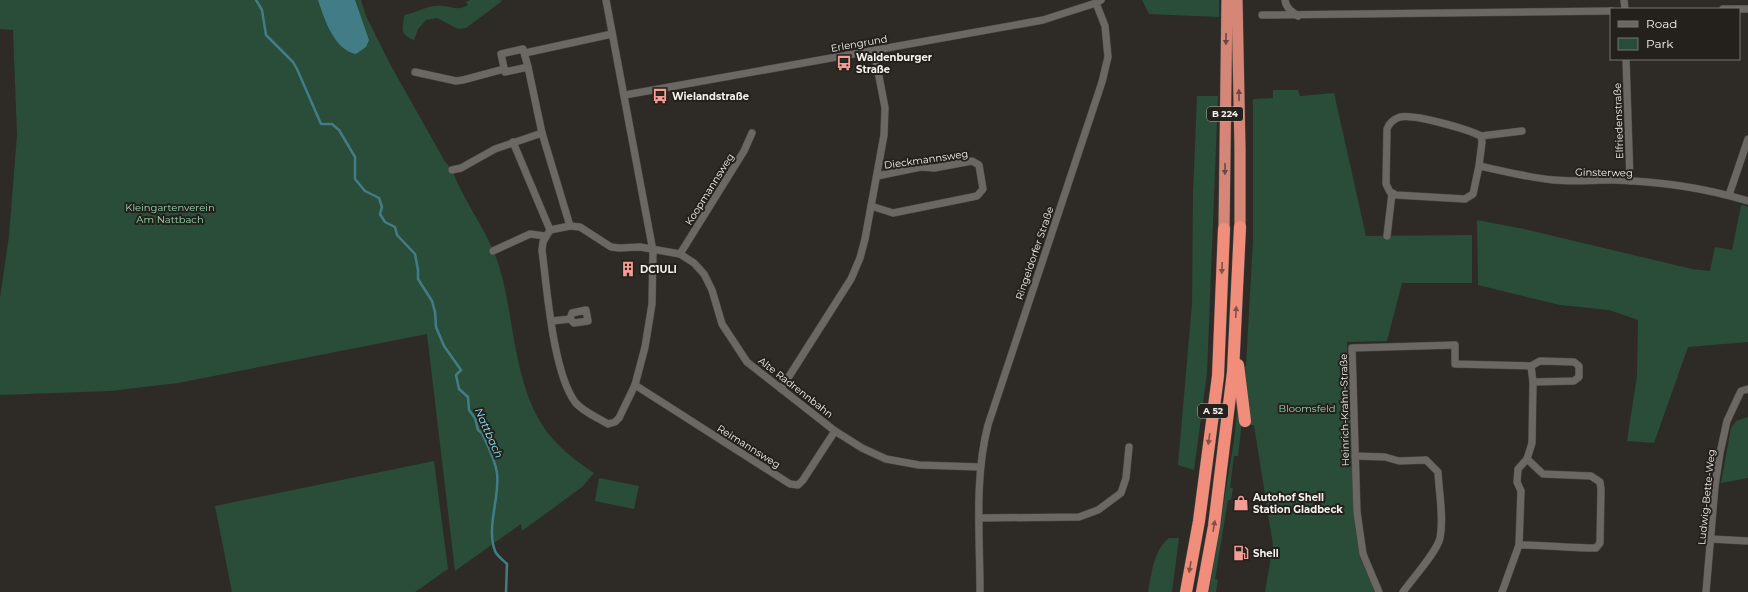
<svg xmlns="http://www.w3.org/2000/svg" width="1748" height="592" viewBox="0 0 1748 592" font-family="Montserrat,sans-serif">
  <rect width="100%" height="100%" fill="#2e2b27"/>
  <g fill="#294d38">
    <path d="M 0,0 L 361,0 L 366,16 L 390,64 L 444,160 L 452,170 C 464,202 487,230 498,263 C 516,318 512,392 552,438 C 564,452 579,463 594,473 L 582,487 L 522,531 L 521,524 L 455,571 L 427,334 L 178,383 L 110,391 L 0,395 L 0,298 L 9,236 L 17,135 L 13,30 L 0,29 Z"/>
    <path d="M 470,0 L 501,0 L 502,1 L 466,28 L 458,29 L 437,18 L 426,20 L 418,29 L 414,40 C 399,34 403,29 404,16 L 405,15 C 418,12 429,4 443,6 C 453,7 459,11 468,5 L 466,2 Z"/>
    <polygon points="1142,0 1219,0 1219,17 1149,14"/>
    <polygon points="1273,90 1298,90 1300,96 1334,93 1366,236 1472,235 1472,283 1402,283 1387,341 1347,342 1355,527 1360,558 1375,592 1265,592 1273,545 1254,425 1250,425 1241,367 1246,366 1253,240 1253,99 1273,98"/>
    <polygon points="1197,96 1218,96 1207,373 1194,470 1178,465 1192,304 1193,194"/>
    <polygon points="1743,205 1748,207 1748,342 1688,347 1654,443 1627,441 1637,376 1638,320 1609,310 1560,305 1478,285 1477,220 1524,229 1692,269 1710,271 1715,247 1732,250 1741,206"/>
    <polygon points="1237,409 1239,409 1242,420 1238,456 1234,456 1230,488 1233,488 1231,500 1228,500 1215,579 1218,580 1216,592 1209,592 1234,440"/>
    <polygon points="1748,417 1748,478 1721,483 1731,428 1736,421"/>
    <polygon points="434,461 448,569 415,592 232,592 215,506"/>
    <polygon points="599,478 639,486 634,509 595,501"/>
    <path d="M 1169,538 L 1179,538 L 1172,592 L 1148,592 C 1152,573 1153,551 1169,538 Z"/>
  </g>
  <path fill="#427c86" d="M 318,0 L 355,0 L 369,40 L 366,47 L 356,54 C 334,50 324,18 318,0 Z"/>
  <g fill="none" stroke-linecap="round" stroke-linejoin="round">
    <path stroke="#427c86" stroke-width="2.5" d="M 256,0 L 262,10 L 266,35 L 293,62 L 297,69 L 321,124 L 332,124 L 339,130 L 355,157 L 355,179 L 365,191 L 379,198 L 382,207 L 380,214 L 385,222 L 395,227 L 397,235 L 415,254 L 418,270 L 418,279 L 432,301 L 435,312 L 436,327 L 444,346 L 461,370 L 456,375 L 459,389 L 468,397 L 469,410 L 475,418 L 478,430 L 482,433 C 488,446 495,459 497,473 C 500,498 486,527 495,551 C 497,556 503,560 507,564 L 506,592"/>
    <defs>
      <g id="minor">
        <path d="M 606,0 L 653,251 L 652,304 L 645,347 L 635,385 L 619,418 L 615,422 L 608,424 C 598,418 582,411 575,402 C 553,372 547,289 542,250 L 543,242 L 550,230 L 570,226 L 580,227 L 611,247 L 619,248 L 640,247 L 680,254 L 694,263 L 704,274 L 712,290 L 722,324 L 747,362 L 835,431 L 862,448 L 886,459 L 919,465 L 980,467"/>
        <path d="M 1285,0 C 1286,8 1292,12 1298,16"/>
        <polyline points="1624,0 1625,9"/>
        <polyline points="1723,9 1748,9"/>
        <polyline points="1262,15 1611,11"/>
        <polygon points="523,49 528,67 505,72 501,54"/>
        <polyline points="525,53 612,34"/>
        <polyline points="1626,59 1630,181"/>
        <polyline points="528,67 542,133 570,226"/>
        <polyline points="415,72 456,81 463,80 504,69"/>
        <polyline points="625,95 1043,20 1096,3 1101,0"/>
        <polyline points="1481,136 1522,131"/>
        <polyline points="513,142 550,230"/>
        <path d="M 1479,166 L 1482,142 L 1481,136 C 1467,129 1415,114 1400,117 C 1394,119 1389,123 1387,129 L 1386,184 L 1390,192 L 1396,195 L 1465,199 L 1473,194 L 1479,166 C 1504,171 1529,178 1554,180 C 1574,182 1593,180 1612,180 C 1658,181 1705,188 1748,201"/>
        <polyline points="452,170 461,168 495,149 542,133"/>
        <polyline points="1729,195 1748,139"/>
        <polyline points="871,206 893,213 977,196 983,189 979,165 972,161 934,168 921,167 877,176"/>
        <polyline points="1387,236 1392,193"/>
        <polyline points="493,251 530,234 545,236"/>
        <polyline points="680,254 744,151 752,133"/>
        <polyline points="552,321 570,319 572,313 586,310 588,321 574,323 570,319"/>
        <polyline points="635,385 790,484 798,485 803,480 835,431"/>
        <polyline points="781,389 851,279 860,258 865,239 884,135 885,108 874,50"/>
        <path d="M 1355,456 L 1385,457 L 1399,461 L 1426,460 L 1438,472 C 1439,493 1444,517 1440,538 C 1437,552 1412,579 1403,592"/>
        <polyline points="979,518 1079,517 1098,510 1121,493 1126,478 1129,447"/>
        <polyline points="1711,539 1748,541"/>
        <polyline points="1519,545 1521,491 1517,482 1518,469 1527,459 1532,443 1533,382 1531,366"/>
        <path d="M 980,592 C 980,537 974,479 988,425 L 1102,82 L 1108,57 L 1105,26 L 1096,3"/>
        <polyline points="1379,592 1363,554 1357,512 1352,348 1455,345 1455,364 1531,366 1540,361 1574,362 1579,366 1579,377 1574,381 1533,382"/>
        <path d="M 1502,592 L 1519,545 C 1545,545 1570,548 1596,548 L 1600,543 L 1601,489 L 1600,482 L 1591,476 L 1543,474 L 1527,459"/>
        <polyline points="1706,592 1715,486 1720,453 1727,421 1741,391 1748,389"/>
      </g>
      <g id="trunk">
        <polyline points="1237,0 1240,148 1240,227"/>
        <polyline points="1224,229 1227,0"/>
      </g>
      <g id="motorway">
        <polyline points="1238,365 1245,421"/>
        <polyline points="1186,592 1199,521 1218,376 1224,229"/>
        <polyline points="1202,592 1214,526 1233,372 1240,227"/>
      </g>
    </defs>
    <use href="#minor" stroke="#4b4845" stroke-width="8"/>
    <use href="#trunk" stroke="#4b4845" stroke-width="12"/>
    <use href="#motorway" stroke="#4b4845" stroke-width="13"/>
    <use href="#minor" stroke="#6b6763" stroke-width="7"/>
    <use href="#trunk" stroke="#d68676" stroke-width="11"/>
    <use href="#motorway" stroke="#f18d7b" stroke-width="12"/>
  </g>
  <defs><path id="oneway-solid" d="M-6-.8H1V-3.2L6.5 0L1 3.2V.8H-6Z"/></defs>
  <g fill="#6b4941">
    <use href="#oneway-solid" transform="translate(1226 39) rotate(91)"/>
    <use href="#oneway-solid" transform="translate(1239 95) rotate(-91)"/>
    <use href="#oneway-solid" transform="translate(1225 169) rotate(91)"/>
  </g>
  <g fill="#805247">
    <use href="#oneway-solid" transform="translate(1222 268) rotate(92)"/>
    <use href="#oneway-solid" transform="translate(1236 312) rotate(-87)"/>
    <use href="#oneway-solid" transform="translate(1209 439) rotate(98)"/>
    <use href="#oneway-solid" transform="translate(1214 526) rotate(-81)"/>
    <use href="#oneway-solid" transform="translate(1190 567) rotate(100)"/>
  </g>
  <defs>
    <symbol id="bus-bare" viewBox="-9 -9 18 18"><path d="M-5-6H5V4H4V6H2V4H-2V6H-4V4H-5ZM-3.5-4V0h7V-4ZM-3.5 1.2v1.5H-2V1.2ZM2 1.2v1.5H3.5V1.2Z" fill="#f59c95" stroke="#24211d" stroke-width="2.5" paint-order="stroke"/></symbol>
    <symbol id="building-bare" viewBox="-9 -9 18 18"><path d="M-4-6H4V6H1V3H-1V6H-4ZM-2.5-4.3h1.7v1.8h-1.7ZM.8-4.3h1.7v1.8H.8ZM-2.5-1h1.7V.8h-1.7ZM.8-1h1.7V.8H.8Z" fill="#f59c95" stroke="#24211d" stroke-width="2.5" paint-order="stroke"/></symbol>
    <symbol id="shop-bare" viewBox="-9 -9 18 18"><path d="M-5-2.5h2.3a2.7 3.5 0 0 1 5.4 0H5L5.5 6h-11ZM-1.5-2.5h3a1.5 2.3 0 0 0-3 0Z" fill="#f59c95" stroke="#24211d" stroke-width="2.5" paint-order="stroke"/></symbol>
    <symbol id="fuel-bare" viewBox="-9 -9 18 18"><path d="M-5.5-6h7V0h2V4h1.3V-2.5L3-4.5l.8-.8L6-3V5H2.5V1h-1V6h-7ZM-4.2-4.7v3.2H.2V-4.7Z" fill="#f59c95" stroke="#24211d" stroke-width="2.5" paint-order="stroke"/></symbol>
  </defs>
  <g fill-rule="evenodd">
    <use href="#bus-bare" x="833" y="52" width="22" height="22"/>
    <use href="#bus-bare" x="649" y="85" width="22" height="22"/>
    <use href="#building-bare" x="617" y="258" width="22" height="22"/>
    <use href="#shop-bare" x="1230" y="492" width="22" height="22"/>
    <use href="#fuel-bare" x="1230" y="542" width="22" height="22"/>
  </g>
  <g text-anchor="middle" stroke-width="4" stroke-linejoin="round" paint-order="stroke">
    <g fill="#24211d" stroke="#b5b3af" stroke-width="1">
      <rect x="1207" y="107" width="36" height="14" rx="3"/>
      <rect x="1198" y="404" width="30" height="14" rx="3"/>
    </g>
    <g font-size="9" font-weight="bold" fill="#f3f1ee">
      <text x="1225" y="117">B 224</text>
      <text x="1213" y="414">A 52</text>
    </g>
    <g font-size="10" fill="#f3f1ee" stroke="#24211d">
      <text transform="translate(859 43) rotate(-10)" y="4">Erlengrund</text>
      <text transform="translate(1618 121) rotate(-92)" y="4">Elfriedenstraße</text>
      <text transform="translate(926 159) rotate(-8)" y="4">Dieckmannsweg</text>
      <text transform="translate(1604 172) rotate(1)" y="4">Ginsterweg</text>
      <text transform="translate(709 189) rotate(-58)" y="4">Koopmannsweg</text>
      <text transform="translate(1034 253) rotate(-71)" y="4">Ringeldorfer Straße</text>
      <text transform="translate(796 387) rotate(38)" y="4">Alte Radrennbahn</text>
      <text transform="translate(1344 410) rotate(-91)" y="4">Heinrich-Krahn-Straße</text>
      <text transform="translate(749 446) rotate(32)" y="4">Reimannsweg</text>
      <text transform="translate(1706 497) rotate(-84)" y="4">Ludwig-Bette-Weg</text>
    </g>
    <g font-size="10" font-weight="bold" fill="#f3f1ee" stroke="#24211d" text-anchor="start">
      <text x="856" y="61">Waldenburger<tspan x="856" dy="12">Straße</tspan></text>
      <text x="672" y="100">Wielandstraße</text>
      <text x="640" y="273">DC1ULI</text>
      <text x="1253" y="501">Autohof Shell<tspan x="1253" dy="12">Station Gladbeck</tspan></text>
      <text x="1253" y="557">Shell</text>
    </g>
    <g font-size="10" fill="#95dbb0" stroke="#24211d">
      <text x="170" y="211">Kleingartenverein<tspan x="170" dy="12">Am Nattbach</tspan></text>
      <text x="1307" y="412">Bloomsfeld</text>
    </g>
    <g font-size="11" font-style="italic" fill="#89e8f9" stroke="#24211d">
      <text transform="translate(489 433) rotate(66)" y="4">Nattbach</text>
    </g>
  </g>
  <rect x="1610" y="8" width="130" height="52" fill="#24211d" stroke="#777471"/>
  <rect x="1618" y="21" width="20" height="6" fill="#6b6763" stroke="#777471"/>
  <text x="1646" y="28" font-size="12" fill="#f3f1ee">Road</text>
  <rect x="1618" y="38" width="20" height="12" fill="#294d38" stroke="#777471"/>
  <text x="1646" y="48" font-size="12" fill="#f3f1ee">Park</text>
</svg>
